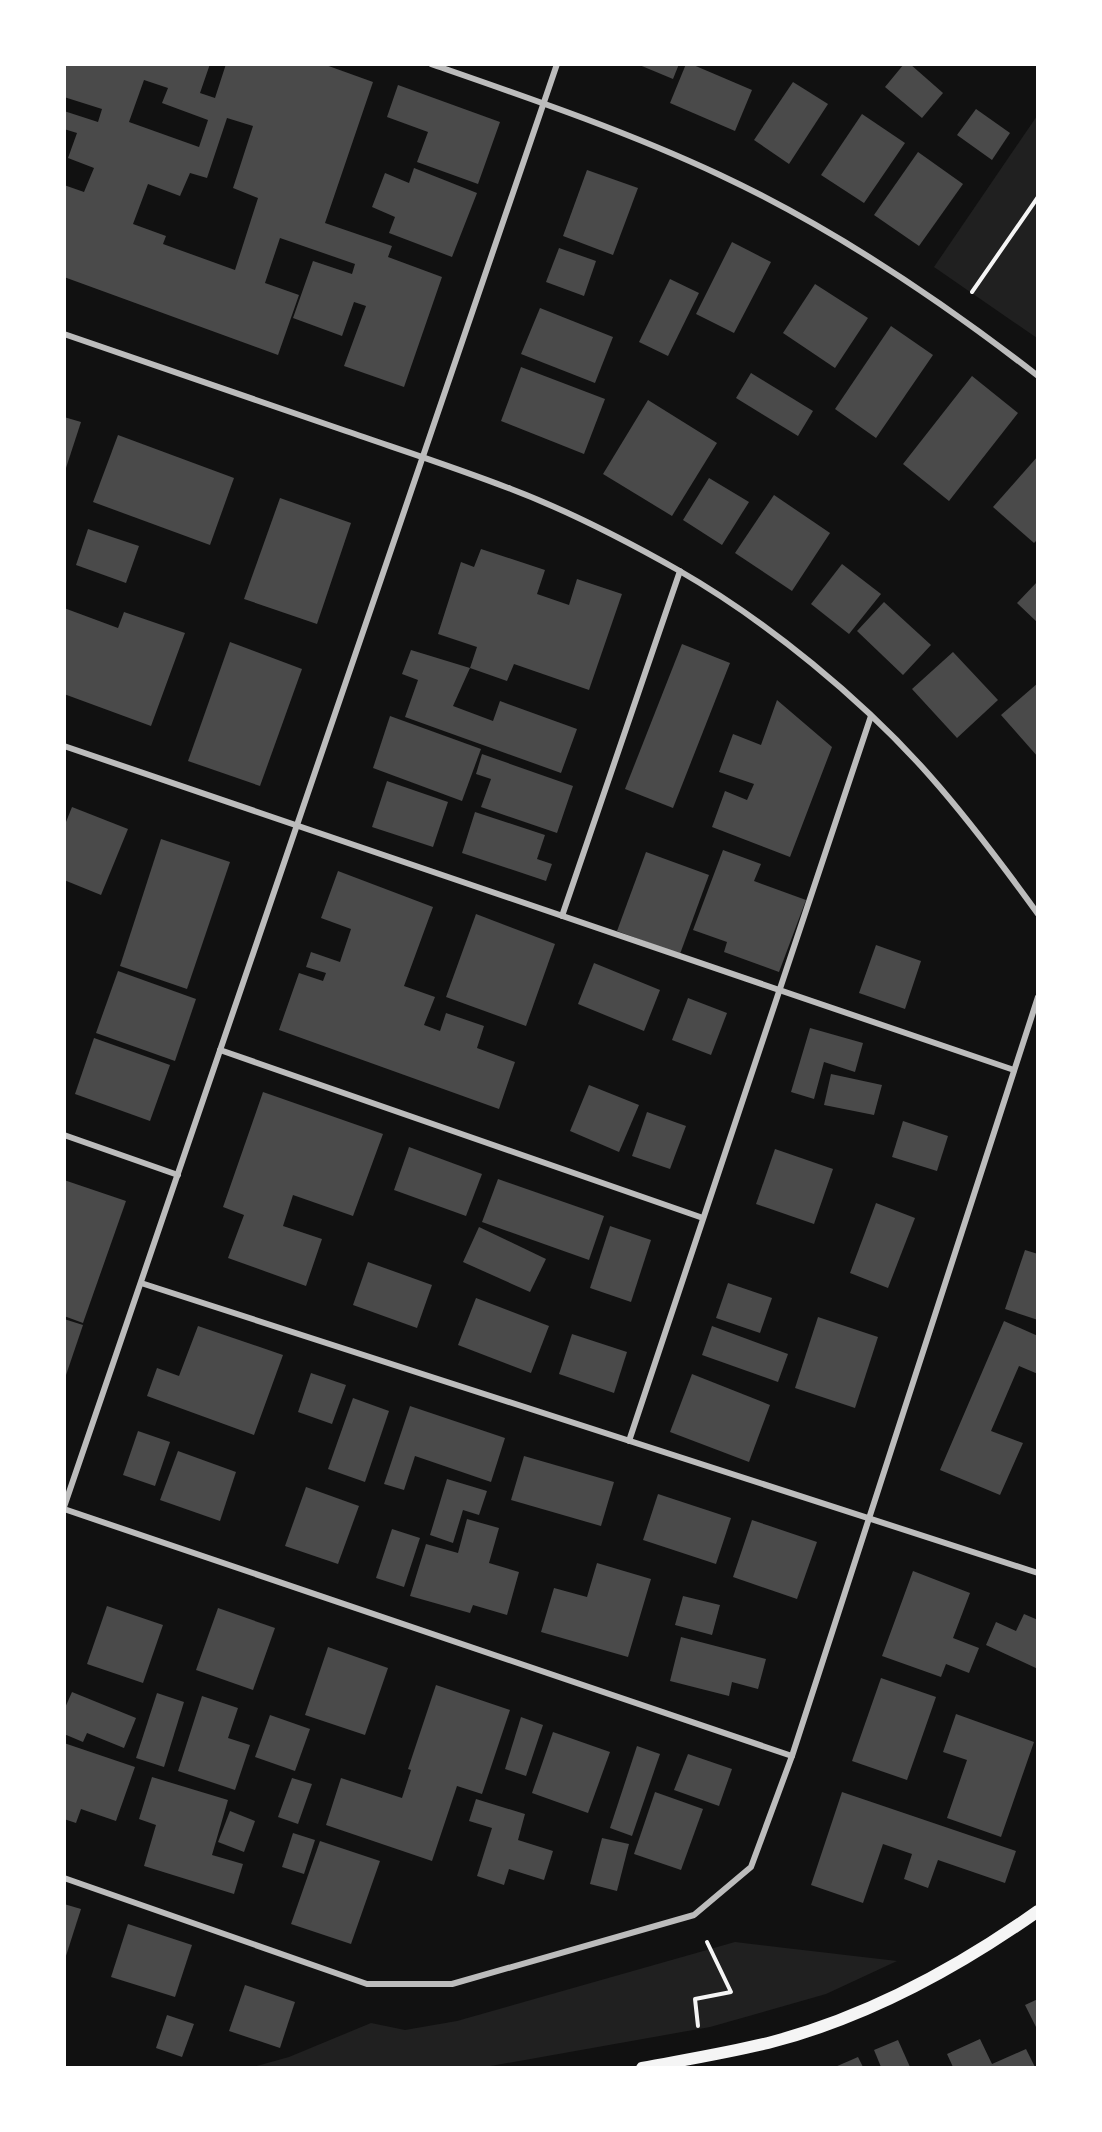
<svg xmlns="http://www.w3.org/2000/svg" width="1102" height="2132" viewBox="0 0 1102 2132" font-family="'Titillium Web',sans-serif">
  <rect width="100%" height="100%" fill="#111"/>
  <g fill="#202020">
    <polygon points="1037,116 1037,338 934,267"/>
    <polygon points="735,1942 897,1961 826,1994 710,2027 485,2067 250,2068 289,2057 371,2023 405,2030 457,2021"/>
  </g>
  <g fill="#4a4a4a" fill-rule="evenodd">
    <path d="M 64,64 L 210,64 L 200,93 L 215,98 L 226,64 L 323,64 L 373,82 L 325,223 L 392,246 L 388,257 L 442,277 L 404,387 L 344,366 L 366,306 L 354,302 L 342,336 L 293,318 L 313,261 L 352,274 L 355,264 L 280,238 L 265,283 L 299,295 L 278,355 L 64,277 L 64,185 L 84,192 L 94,168 L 68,158 L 77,133 L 64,129 L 64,111 L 98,122 L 102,109 L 64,97 ZM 144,80 L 168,88 L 162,103 L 208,120 L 199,147 L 129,122 ZM 227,118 L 253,126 L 233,188 L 258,198 L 235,270 L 163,244 L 166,236 L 133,224 L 148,184 L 180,196 L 190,173 L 207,178 Z"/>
    <polygon points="637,64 679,64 673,79"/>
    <polygon points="686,64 691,64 752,90 735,131 670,103"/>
    <polygon points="904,64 910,64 943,93 922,118 885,87"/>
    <polygon points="793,82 828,104 789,164 754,140"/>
    <polygon points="398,85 500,122 478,184 417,162 428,132 387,117"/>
    <polygon points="976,109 1010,133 992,160 957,135"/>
    <polygon points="862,114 905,143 864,203 821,175"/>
    <polygon points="918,152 963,184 919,246 874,215"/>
    <polygon points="414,168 477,193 452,257 389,233 395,217 372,207 385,173 409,183"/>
    <polygon points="587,170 638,188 613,255 563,236"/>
    <polygon points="732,242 771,262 734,333 696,314"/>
    <polygon points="559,248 596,261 584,296 546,282"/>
    <polygon points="670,279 699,293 668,356 639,342"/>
    <polygon points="815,284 868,318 835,368 783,333"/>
    <polygon points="540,308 613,337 595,383 521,354"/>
    <polygon points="891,326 933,355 876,438 835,409"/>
    <polygon points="521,367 605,399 584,454 501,421"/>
    <polygon points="751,373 813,411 798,436 736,398"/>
    <polygon points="972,376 1018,413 949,501 903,464"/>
    <polygon points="648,400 717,443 672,516 603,474"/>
    <polygon points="64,417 81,422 65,471 64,470"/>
    <polygon points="118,435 234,478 210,545 93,502"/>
    <polygon points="1038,456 1038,539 1034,543 993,507"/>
    <polygon points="709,478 749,502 722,545 683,520"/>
    <polygon points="774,495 830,533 792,591 735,553"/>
    <polygon points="280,498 351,523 317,624 244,599"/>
    <polygon points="88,529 139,546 126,583 76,565"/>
    <polygon points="481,549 545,570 537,594 569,605 577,579 622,594 589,690 514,664 507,681 470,668 453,706 493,721 500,701 577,729 561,773 405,717 418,680 402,674 411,650 470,668 477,647 438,634 461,562 474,567"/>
    <polygon points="842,564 881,594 849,634 811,604"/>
    <polygon points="1038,581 1038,623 1017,603"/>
    <polygon points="884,602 931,645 903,675 857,631"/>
    <polygon points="64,608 118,628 124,612 185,633 151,726 64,694"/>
    <polygon points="230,642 302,669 260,786 188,761"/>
    <polygon points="682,644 730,663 673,808 625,789"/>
    <polygon points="953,652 998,700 957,738 912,689"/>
    <polygon points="1038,683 1038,757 1001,715"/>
    <polygon points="777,700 832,747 790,857 712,827 725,791 747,800 754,784 719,772 733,734 761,745"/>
    <polygon points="390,716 481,749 462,801 373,768"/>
    <polygon points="482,754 573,786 557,833 481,807 491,779 476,774"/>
    <polygon points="387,781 448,802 433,847 372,827"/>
    <polygon points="72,807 128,829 101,895 64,880 64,827"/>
    <polygon points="475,812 545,835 537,859 552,864 546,881 462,853"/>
    <polygon points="161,839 230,862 187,989 120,966"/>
    <polygon points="723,850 761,864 754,881 806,900 779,972 724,952 727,942 693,930"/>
    <polygon points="646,852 709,875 680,954 617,931"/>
    <polygon points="338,871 433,907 404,986 435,997 424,1025 440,1031 446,1013 484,1026 477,1048 515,1062 499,1109 279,1030 299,973 323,981 326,973 306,967 311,952 340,962 351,929 321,918"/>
    <polygon points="476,914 555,944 526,1026 446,997"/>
    <polygon points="876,945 921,961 905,1009 859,993"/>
    <polygon points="594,963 660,990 644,1031 578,1004"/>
    <polygon points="118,971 196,999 175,1061 96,1033"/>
    <polygon points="688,998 727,1013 711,1055 672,1040"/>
    <polygon points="810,1028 863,1043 855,1072 824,1062 814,1099 791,1092"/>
    <polygon points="94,1038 170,1065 150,1121 75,1094"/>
    <polygon points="831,1074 882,1085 874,1115 824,1105"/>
    <polygon points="589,1085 639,1105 619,1152 570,1131"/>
    <polygon points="263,1092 383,1134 353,1216 293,1195 283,1226 322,1239 306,1286 228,1258 244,1215 223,1207"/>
    <polygon points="647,1112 686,1126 670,1169 632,1156"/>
    <polygon points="903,1121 948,1136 937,1171 892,1157"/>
    <polygon points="409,1147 482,1174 466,1216 394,1190"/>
    <polygon points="775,1149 833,1169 814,1224 756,1204"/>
    <polygon points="498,1179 604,1216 589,1260 482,1222"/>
    <polygon points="64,1180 126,1201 83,1323 64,1316"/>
    <polygon points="876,1203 915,1218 888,1288 850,1273"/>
    <polygon points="610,1226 651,1240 631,1302 590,1288"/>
    <polygon points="479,1227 546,1259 530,1292 463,1262"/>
    <polygon points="1025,1250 1038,1254 1038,1320 1005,1309"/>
    <polygon points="368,1262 432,1285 417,1328 353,1305"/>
    <polygon points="728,1283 772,1298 760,1333 716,1318"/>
    <polygon points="476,1298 549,1326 531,1373 458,1345"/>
    <polygon points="818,1317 878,1337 855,1408 795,1388"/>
    <polygon points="64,1319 83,1325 65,1378 64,1378"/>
    <polygon points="1004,1321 1038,1336 1038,1374 1019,1366 991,1431 1023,1443 1000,1495 940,1470"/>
    <polygon points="198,1326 283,1355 254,1435 147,1396 157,1368 179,1376"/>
    <polygon points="712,1326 788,1354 778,1382 702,1355"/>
    <polygon points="572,1334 627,1352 614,1393 559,1374"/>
    <polygon points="311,1373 346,1385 332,1424 298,1412"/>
    <polygon points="692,1374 770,1405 749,1462 670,1432"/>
    <polygon points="353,1398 389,1411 365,1482 328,1469"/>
    <polygon points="410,1406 505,1438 491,1482 415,1456 404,1490 384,1484"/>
    <polygon points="138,1431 170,1442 155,1486 123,1475"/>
    <polygon points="178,1451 236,1472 220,1521 160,1500"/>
    <polygon points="524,1456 614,1482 601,1526 511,1500"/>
    <polygon points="447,1479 487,1491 479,1515 463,1510 453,1543 430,1535"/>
    <polygon points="306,1487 359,1506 338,1564 285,1546"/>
    <polygon points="658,1494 731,1518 716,1564 643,1540"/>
    <polygon points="467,1519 499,1528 489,1563 519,1572 507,1615 473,1605 470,1613 410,1596 426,1544 458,1553"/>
    <polygon points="752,1520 817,1542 797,1599 733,1577"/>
    <polygon points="392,1529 420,1538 404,1587 376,1578"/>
    <polygon points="597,1563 651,1579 628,1657 541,1632 554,1588 587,1597"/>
    <polygon points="913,1571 970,1593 953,1638 979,1648 969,1673 946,1664 941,1677 882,1656"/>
    <polygon points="683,1596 720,1605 712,1635 675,1625"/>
    <polygon points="107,1606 163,1625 143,1683 87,1664"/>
    <polygon points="218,1608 275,1628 253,1690 196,1670"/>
    <polygon points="1024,1614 1038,1620 1038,1669 986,1645 996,1622 1016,1631"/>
    <polygon points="681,1637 766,1659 758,1689 732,1682 729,1696 670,1681"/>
    <polygon points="328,1647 388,1668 365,1735 305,1715"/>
    <polygon points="881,1678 936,1697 907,1780 852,1761"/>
    <polygon points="436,1685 510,1710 482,1794 457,1786 432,1861 326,1825 341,1778 402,1798 411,1770 408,1769"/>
    <polygon points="72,1692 136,1718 124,1748 87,1733 83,1742 64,1734 64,1710"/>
    <polygon points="157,1693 184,1702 164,1767 136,1758"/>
    <polygon points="202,1696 238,1708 228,1738 250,1745 235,1790 178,1771"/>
    <polygon points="956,1714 1034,1742 1001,1837 947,1818 967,1760 943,1752"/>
    <polygon points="270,1715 310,1729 295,1771 255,1757"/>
    <polygon points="521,1717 543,1725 526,1776 505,1769"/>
    <polygon points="553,1732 610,1752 588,1813 532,1793"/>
    <polygon points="64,1743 135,1767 116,1821 81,1809 76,1823 64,1819"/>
    <polygon points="637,1746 660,1754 632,1836 610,1828"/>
    <polygon points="688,1754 732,1769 719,1806 674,1790"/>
    <polygon points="152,1777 228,1800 212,1855 243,1864 234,1894 144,1866 156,1825 139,1819"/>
    <polygon points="292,1778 312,1784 298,1824 278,1817"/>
    <polygon points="655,1792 703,1809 681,1870 634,1854"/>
    <polygon points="842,1792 1016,1851 1005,1883 938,1860 928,1888 904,1879 912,1854 883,1844 863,1903 811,1885"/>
    <polygon points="476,1799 525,1814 518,1840 553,1851 544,1880 509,1869 504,1885 477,1876 492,1828 469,1821"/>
    <polygon points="230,1811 255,1821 244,1852 218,1842"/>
    <polygon points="293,1833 315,1840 304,1874 282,1867"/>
    <polygon points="602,1838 629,1844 617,1891 590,1884"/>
    <polygon points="320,1841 380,1861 351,1944 291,1924"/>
    <polygon points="64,1904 81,1909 65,1959 64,1959"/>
    <polygon points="128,1924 192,1945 175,1997 111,1977"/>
    <polygon points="245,1985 295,2002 280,2048 229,2031"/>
    <polygon points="1038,1999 1038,2031 1025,2005"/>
    <polygon points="167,2015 194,2024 182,2057 156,2048"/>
    <polygon points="980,2039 992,2064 1026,2049 1035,2067 953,2067 947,2054"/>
    <polygon points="898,2040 910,2067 881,2067 874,2050"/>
    <polygon points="858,2057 863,2067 835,2067"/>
  </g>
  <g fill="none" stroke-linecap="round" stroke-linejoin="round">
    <g stroke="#f5f5f5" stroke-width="4">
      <polyline points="972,292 1038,197"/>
      <polyline points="698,2026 695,1999 731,1992 707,1942"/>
    </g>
    <g stroke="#bcbcbc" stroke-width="6">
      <path d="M 431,64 C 529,98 626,131 720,175 C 833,228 939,299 1038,376"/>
      <path d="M 64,334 C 158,367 252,399 346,431 C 401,450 457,468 511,489 C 569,511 625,540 678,570 C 767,621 863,700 930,776 C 969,820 1004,867 1038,914"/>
      <polyline points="64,746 1014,1070"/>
      <polyline points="562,916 680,571"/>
      <polyline points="220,1050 703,1218"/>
      <polyline points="64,1135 178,1175"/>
      <polyline points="141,1283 1038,1573"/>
      <polyline points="629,1441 871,716"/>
      <polyline points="64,1507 557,64"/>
      <polyline points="64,1509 792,1756"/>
      <polyline points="64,1878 367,1984 452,1984 694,1915 751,1867 792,1756 1038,997"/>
    </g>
    <path stroke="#f5f5f5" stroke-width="12" d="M 642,2068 C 684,2060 727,2053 768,2043 C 866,2018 956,1969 1038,1911"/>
  </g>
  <rect width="1102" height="2132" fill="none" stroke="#ffffff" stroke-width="132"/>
</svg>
